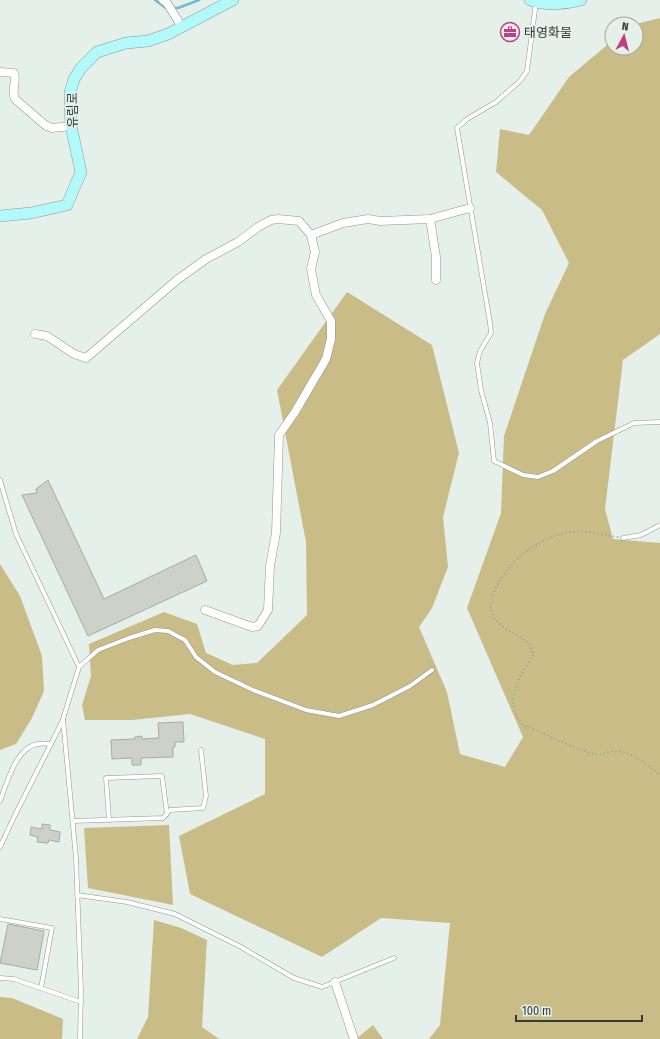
<svg xmlns="http://www.w3.org/2000/svg" width="660" height="1039" viewBox="0 0 660 1039" font-family="'Fira Sans Condensed','Noto Sans KR',sans-serif">
  <rect width="100%" height="100%" fill="#e5f0ea"/>
  <g fill="#cabc87">
    <polygon points="660,18 660,334 623,360 605,509 613,539 660,543 660,1039 429,1039 440,1025 450,923 381,918 322,957 190,894 179,836 265,794 265,739 190,714 132,720 85,720 82,705 91,676 89,644 164,612 197,624 206,653 233,665 257,663 307,615 306,542 277,390 347,292 432,345 459,453 443,517 448,567 432,608 419,627 447,692 460,754 505,767 523,737 467,608 501,513 504,436 545,314 569,263 542,210 496,172 500,129 529,135 569,77 612,41 612,48 636,48 636,24"/>
    <polygon points="0,564 20,596 42,656 44,691 32,718 16,744 0,750"/>
    <polygon points="169,825 173,905 88,888 84,828"/>
    <polygon points="154,920 181,928 207,940 202,1027 219,1039 137,1039 148,1017"/>
    <polygon points="0,997 12,998 63,1019 62,1039 0,1039"/>
    <polygon points="373,1025 383,1039 356,1039"/>
  </g>
  <g fill="none" stroke-linecap="round" stroke-linejoin="round">
    <g stroke="#72b8d8" stroke-width="2.5">
      <polyline points="155,0 166,8"/>
      <polyline points="173,8 178,8 199,0"/>
    </g>
  </g>
  <g fill="#cdd1c8" stroke="#a7aca3">
    <polygon points="48,480 104,599 196,555 207,581 88,636 22,495 37,493 36,489"/>
    <polygon points="183,722 184,742 175,742 175,747 173,747 173,757 141,758 141,765 132,765 132,758 112,759 111,740 135,739 135,737 142,736 142,739 159,738 158,723"/>
    <polygon points="42,824 50,825 50,830 60,832 59,842 49,840 48,843 37,842 38,837 30,835 31,827 42,829"/>
    <polygon points="8,924 44,931 37,970 0,963"/>
  </g>
  <g fill="none" stroke-linecap="round" stroke-linejoin="round">
    <defs>
      <g id="lane">
        <polyline points="536,2 527,71 520,81 496,102 467,119 457,128 490,323 491,333 480,351 477,363 481,390 490,423 494,461 523,475 538,477 553,471 597,441 634,423 660,422"/>
        <polyline points="0,480 16,534 79,667"/>
        <polyline points="623,538 641,535 660,525"/>
        <path d="M 0,801 C 7,783 16,747 38,744 C 42,743 47,744 51,744"/>
        <polyline points="109,820 106,778 162,776 167,814"/>
        <polyline points="73,821 163,818 170,810 203,808 206,796 201,750"/>
        <polyline points="0,847 15,815 63,720"/>
        <polyline points="77,895 127,902 175,914 239,946 294,978 322,987 394,958"/>
        <polyline points="0,919 52,928 41,988"/>
        <polyline points="0,978 14,979 81,1002"/>
        <polyline points="80,1039 81,991 76,858 63,719 79,667 98,650 129,638 155,630 168,631 185,640 196,657 215,672 253,690 306,710 339,716 373,705 410,686 432,670"/>
      </g>
      <g id="street">
        <polyline points="163,0 167,3 182,27"/>
        <path d="M 0,72 L 14,73 C 17,81 11,91 15,99 L 45,125 L 52,128 L 71,126"/>
        <polyline points="430,219 436,257 436,280"/>
        <polyline points="311,235 343,223 368,219 380,221 430,219 470,208"/>
        <polyline points="35,334 47,336 74,354 86,358 177,280 206,259 238,242 258,227 271,220 278,219 299,221 311,235 315,252 311,269 316,295 331,321 331,339 326,359 295,412 279,435 276,533 270,566 268,610 258,626 252,627 205,610"/>
        <polyline points="335,982 354,1039"/>
      </g>
      <g id="secondary">
        <path d="M 530,0 C 545,6 566,4 581,0"/>
        <polyline points="0,216 31,213 67,205 81,172 71,126 70,104 70,93 74,79 81,68 97,52 126,43 148,41 168,34 233,0"/>
      </g>
    </defs>
    <use href="#lane" stroke="#8e9892" stroke-width="5"/>
    <use href="#street" stroke="#8e9892" stroke-width="9"/>
    <use href="#secondary" stroke="#8e9892" stroke-width="12"/>
    <path stroke="#8e9692" stroke-width="1.5" stroke-dasharray="1 3" stroke-linecap="butt" d="M 618,537 C 602,535 588,530 572,532 C 559,533 543,540 532,547 C 515,558 489,587 491,608 C 493,627 516,632 528,643 C 530,646 532,651 534,654 C 521,676 501,701 523,725 C 547,734 569,747 594,754 C 600,756 608,751 615,751 C 632,751 647,765 660,775"/>
    <use href="#lane" stroke="#fff" stroke-width="4"/>
    <use href="#street" stroke="#fff" stroke-width="8"/>
    <use href="#secondary" stroke="#b2fafa" stroke-width="11"/>
  </g>
  <defs>
    <symbol id="office-ring" viewBox="-11 -11 22 22"><circle r="9.5" fill="#e5f0ea" stroke="#c43d7d" stroke-width="1.5"/><path d="M-6-3h4V-5.5h4V-3h4V5H-6ZM-1-4.5V-3h2v-1.5ZM-6 0V1H6V0Z" fill="#c43d7d"/></symbol>
  </defs>
  <g fill-rule="evenodd">
    <use href="#office-ring" x="499" y="21" width="22" height="22"/>
  </g>
  <g text-anchor="middle" stroke-width="3.5" stroke-linejoin="round" paint-order="stroke">
    <g font-size="13" fill="#353a37" stroke="#e5f0ea" text-anchor="start">
      <text x="524" y="37">태영화물</text>
    </g>
    <g font-size="13" fill="#353a37" stroke="#e5f0ea">
      <text transform="translate(72 110) rotate(-90)" y="5">유림로</text>
    </g>
  </g>
  <g transform="translate(624 36) rotate(7)"><circle r="19" fill="#e5f0ea" stroke="#9fa7a2"/>
  <path d="M0-3L7 15L0 10L-7 15Z" fill="#c43d7d"/>
  <text y="-6" font-size="11" font-weight="bold" text-anchor="middle" fill="#353a37">N</text>
  </g>
  <path d="M516 1015v6h126v-6" fill="none" stroke="#353a37" stroke-width="2"/>
  <text x="522" y="1015" font-size="12" fill="#353a37" stroke="#e5f0ea" stroke-width="3" paint-order="stroke">100 m</text>
</svg>
